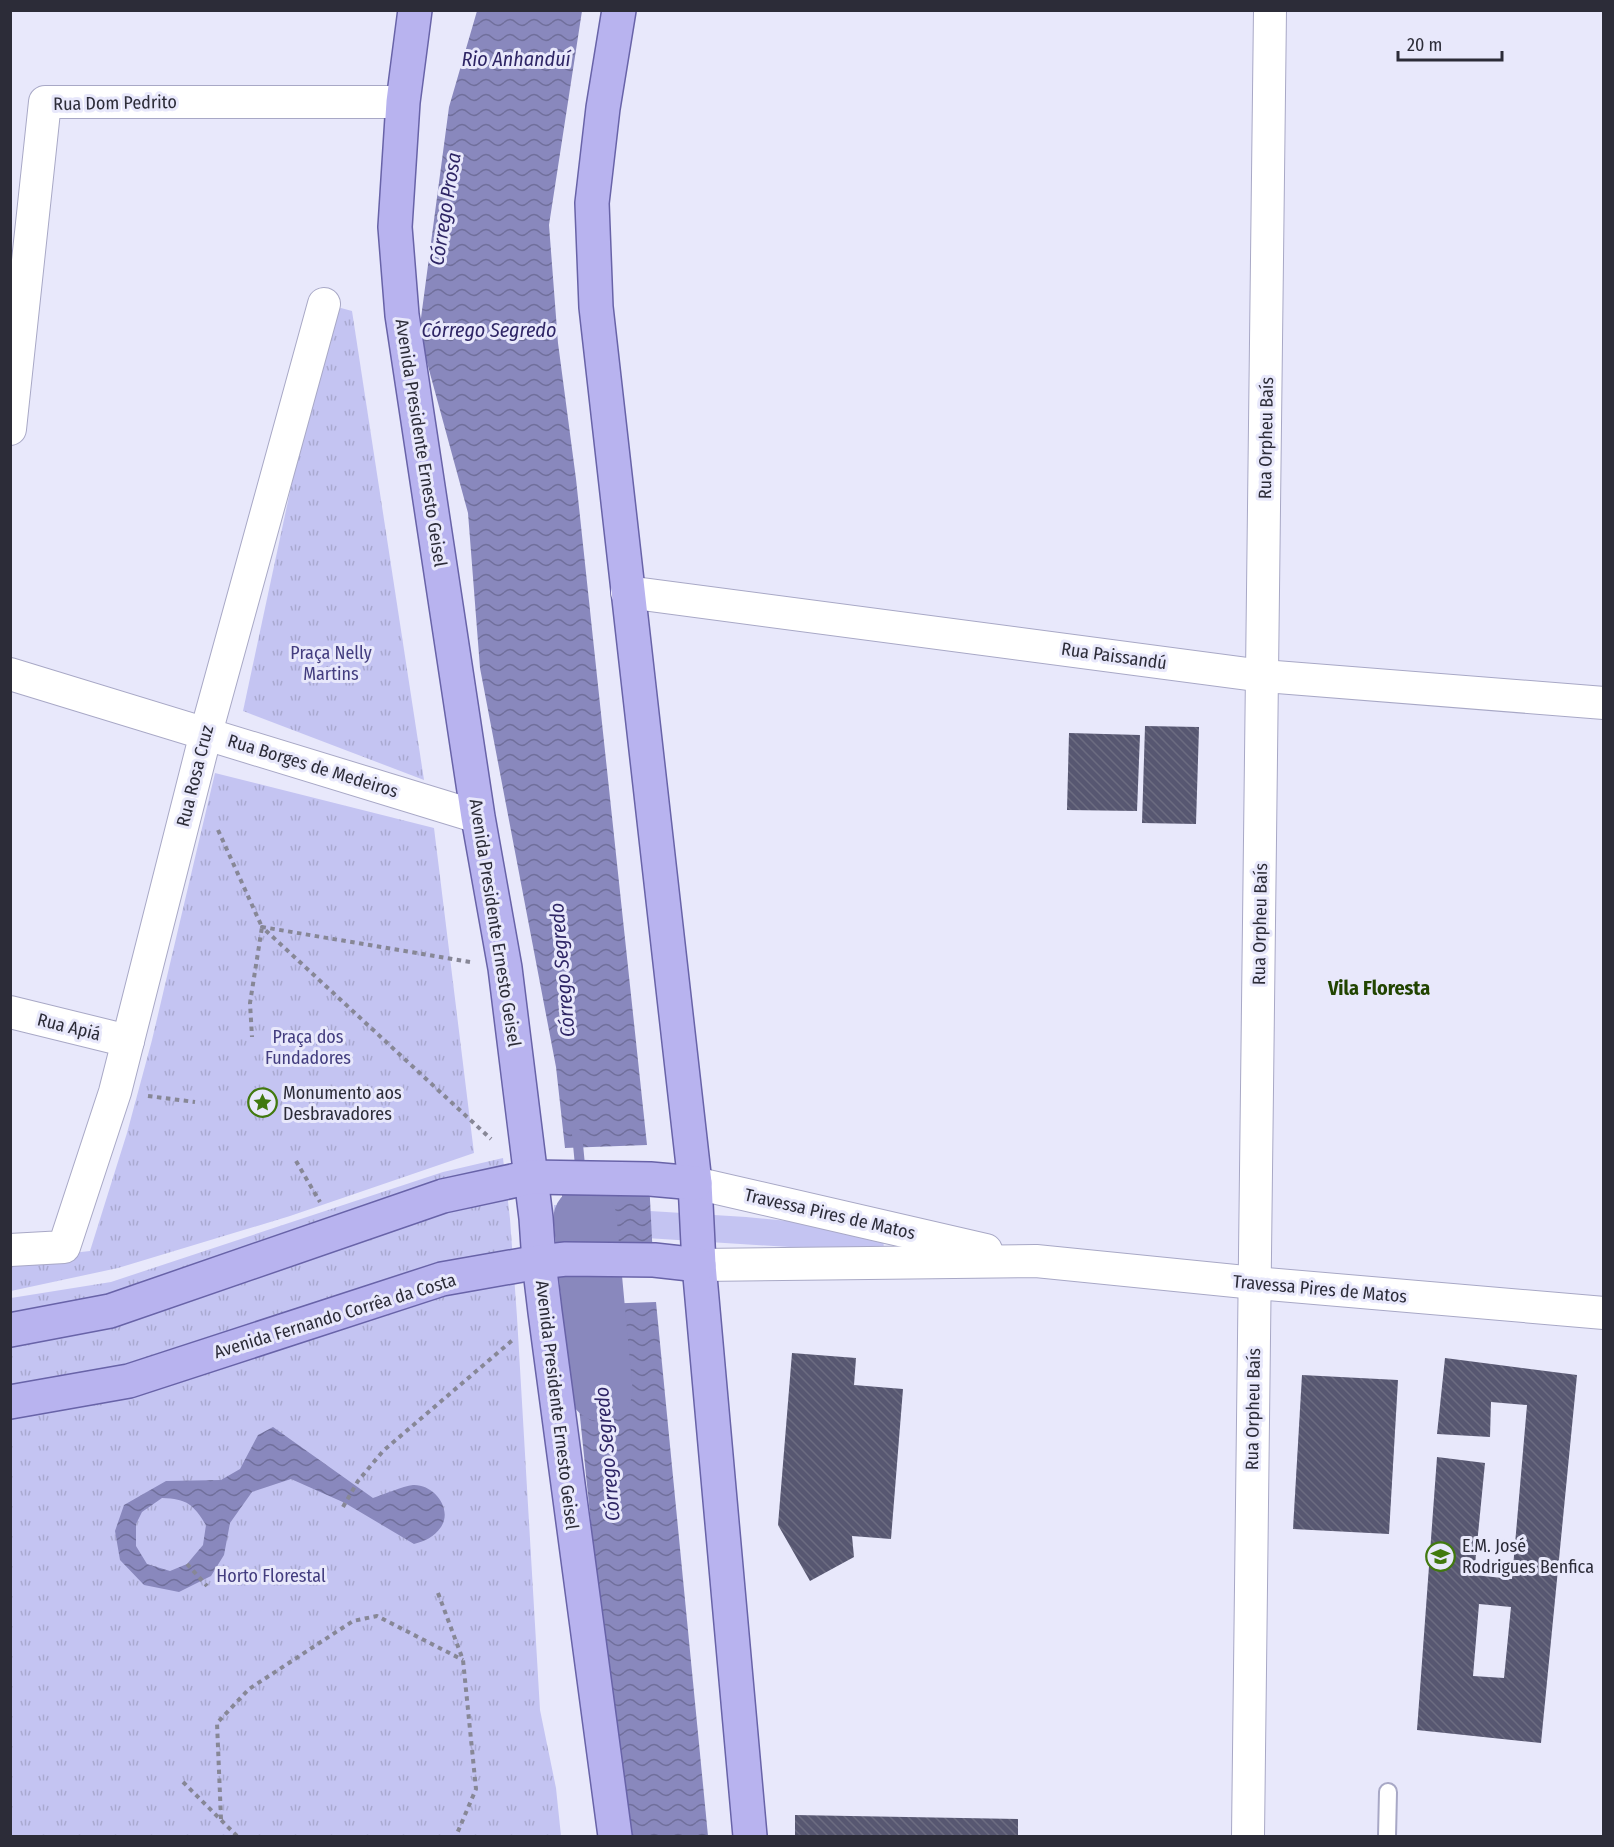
<svg xmlns="http://www.w3.org/2000/svg" width="1614" height="1847" viewBox="0 0 1614 1847" font-family="'Fira Sans Condensed',sans-serif">
  <defs>
    <pattern id="park-tufts" width="24" height="20" patternUnits="userSpaceOnUse" patternTransform="scale(1.5)"><rect width="24" height="20" fill="#c4c4f2"/><path d="M3 7l-1-3M5 7V3M7 7l1-3M15 17l-1-3M17 17v-4M19 17l1-3" fill="none" stroke="#a9a9d0"/></pattern>
    <pattern id="water-waves" width="16" height="10" patternUnits="userSpaceOnUse" patternTransform="scale(1.5)"><rect width="16" height="10" fill="#8988bd"/><path d="M0 5q4-4 8 0t8 0" fill="none" stroke="#706f9b"/></pattern>
    <pattern id="building-back-hatch" width="6" height="6" patternUnits="userSpaceOnUse" patternTransform="scale(1.5)"><rect width="6" height="6" fill="#575771"/><path d="M-1 5l2 2M0 0l6 6M5-1l2 2" fill="none" stroke="#6c6c81"/></pattern>
  </defs>
  <rect width="100%" height="100%" fill="#e8e8fb"/>
  <polygon fill="#c4c4f2" points="554,1205 746,1217 883,1230 884,1253 552,1232"/>
  <g fill="url(#park-tufts)">
    <polygon points="341,308 352,311 424,780 243,711 328,314"/>
    <polygon points="215,773 434,828 474,1153 290,1216 118,1268 11,1291 10,1260 90,1251 127,1133 152,1040"/>
    <polygon points="503,1158 510,1219 517,1317 540,1710 556,1788 561,1836 11,1836 11,1298 111,1282 443,1172"/>
  </g>
  <g fill="url(#water-waves)" fill-rule="evenodd">
    <polygon points="477,11 582,11 549,225 558,343 576,479 647,1145 565,1148 556,1067 480,668 468,513 419,333 449,107"/>
    <polygon points="561,1179 649,1180 653,1258 566,1257"/>
    <polygon points="656,1302 708,1836 623,1836 575,1368 572,1305"/>
    <path d="M 273,1427 L 373,1498 C 383,1495 403,1486 413,1485 C 434,1484 453,1509 441,1527 C 434,1537 425,1541 414,1544 L 345,1503 L 291,1479 L 252,1492 L 230,1523 L 224,1555 L 211,1576 L 179,1592 L 144,1585 L 120,1560 L 115,1531 L 124,1505 L 166,1481 L 221,1480 L 240,1469 L 258,1435 ZM 162,1498 C 187,1499 193,1504 206,1525 L 203,1545 L 187,1564 L 170,1571 L 147,1564 L 136,1546 L 136,1524 L 142,1512 Z"/>
  </g>
  <g fill="none" stroke-linecap="round" stroke-linejoin="round">
    <polyline stroke="#8988bd" stroke-width="10" points="577,1134 581,1176"/>
    <polyline stroke="#8988bd" stroke-width="63" points="585,1218 601,1390"/>
  </g>
  <g fill="url(#building-back-hatch)" fill-rule="evenodd">
    <polygon points="1145,726 1199,727 1196,824 1142,823"/>
    <polygon points="1069,733 1140,735 1137,811 1067,810"/>
    <polygon points="792,1353 856,1358 854,1385 903,1389 891,1539 852,1536 854,1557 810,1581 778,1525"/>
    <path d="M 1445,1358 L 1577,1375 L 1541,1743 L 1417,1730 L 1437,1457 L 1485,1463 L 1474,1575 L 1512,1579 L 1527,1405 L 1491,1402 L 1490,1437 L 1437,1434 ZM 1479,1604 L 1511,1607 L 1504,1678 L 1473,1676 Z"/>
    <polygon points="1302,1375 1398,1380 1389,1534 1293,1529"/>
    <polygon points="795,1815 1018,1819 1018,1836 795,1836"/>
  </g>
  <g fill="none" stroke-linecap="round" stroke-linejoin="round">
    <defs>
      <polyline id="lane" points="1387,1836 1388,1792"/>
      <g id="street">
        <polyline points="10,429 45,102 403,102"/>
        <polyline points="627,592 1263,676 1604,703"/>
        <polyline points="10,674 478,817"/>
        <polyline points="10,1012 128,1041"/>
        <polyline points="695,1183 986,1250"/>
        <polyline points="10,1250 64,1247 115,1092 206,733 324,304"/>
        <polyline points="699,1265 1036,1261 1255,1283 1604,1313"/>
        <polyline points="1248,1836 1270,10"/>
      </g>
      <g id="primary">
        <polyline points="415,10 403,102 395,227 402,315 478,817 505,968 536,1218 539,1262 545,1312 615,1836"/>
        <polyline points="619,10 603,108 592,203 596,307 695,1183 699,1265 750,1836"/>
        <polyline points="10,1330 110,1311 443,1196 531,1177 650,1179 695,1183"/>
        <polyline points="10,1402 129,1381 442,1279 539,1262 566,1259 654,1260 699,1265"/>
      </g>
    </defs>
    <use href="#lane" stroke="#a8a8c6" stroke-width="20"/>
    <use href="#street" stroke="#a8a8c6" stroke-width="34"/>
    <use href="#primary" stroke="#6863a8" stroke-width="36"/>
    <g stroke="#878796" stroke-width="4" stroke-dasharray="4.5 4.5" stroke-linecap="butt">
      <polyline points="218,830 262,927 250,1003 252,1037"/>
      <polyline points="470,962 262,927 491,1139"/>
      <polyline points="148,1096 195,1102"/>
      <polyline points="296,1161 320,1202"/>
      <polyline points="343,1507 358,1481 383,1451 515,1338"/>
      <polyline points="187,1564 207,1586"/>
      <polyline points="438,1593 463,1660 476,1789 456,1836"/>
      <polyline points="183,1782 237,1836"/>
      <polyline points="221,1819 217,1723 249,1689 353,1621 377,1616 463,1660"/>
    </g>
    <use href="#lane" stroke="#fff" stroke-width="16"/>
    <use href="#street" stroke="#fff" stroke-width="32"/>
    <use href="#primary" stroke="#b8b3ef" stroke-width="33"/>
  </g>
  <defs>
    <symbol id="sight-ring" viewBox="-11 -11 22 22"><circle r="9.5" fill="#e8e8fb" stroke="#41790e" stroke-width="1.5"/><path d="M0-6L1.8-2.2L6-1.7L2.9 1.2L3.7 5.4L0 3.3L-3.7 5.4L-2.9 1.2L-6-1.7L-1.8-2.2Z" fill="#41790e"/></symbol>
    <symbol id="school-ring" viewBox="-11 -11 22 22"><circle r="9.5" fill="#e8e8fb" stroke="#41790e" stroke-width="1.5"/><path d="M0-5L7-2L0 1L-7-2ZM-4 1L0 2.5L4 1V4Q0 6-4 4Z" fill="#41790e"/></symbol>
  </defs>
  <g fill-rule="evenodd">
    <use href="#sight-ring" x="246" y="1086" width="33" height="33"/>
    <use href="#school-ring" x="1424" y="1540" width="33" height="33"/>
  </g>
  <g text-anchor="middle" stroke-width="6" stroke-linejoin="round" paint-order="stroke">
    <g font-size="18" fill="#2c2c38" stroke="#e8e8fb">
      <text transform="translate(115 103) rotate(-1)" y="6">Rua Dom Pedrito</text>
      <text transform="translate(1266 438) rotate(-89)" y="6">Rua Orpheu Baís</text>
      <text transform="translate(421 443) rotate(81)" y="6">Avenida Presidente Ernesto Geisel</text>
      <text transform="translate(1114 656) rotate(8)" y="6">Rua Paissandú</text>
      <text transform="translate(313 766) rotate(17)" y="6">Rua Borges de Medeiros</text>
      <text transform="translate(195 776) rotate(-76)" y="6">Rua Rosa Cruz</text>
      <text transform="translate(495 923) rotate(81)" y="6">Avenida Presidente Ernesto Geisel</text>
      <text transform="translate(1260 924) rotate(-89)" y="6">Rua Orpheu Baís</text>
      <text transform="translate(69 1027) rotate(14)" y="6">Rua Apiá</text>
      <text transform="translate(830 1214) rotate(13)" y="6">Travessa Pires de Matos</text>
      <text transform="translate(1320 1289) rotate(5)" y="6">Travessa Pires de Matos</text>
      <text transform="translate(335 1316) rotate(-17)" y="6">Avenida Fernando Corrêa da Costa</text>
      <text transform="translate(557 1405) rotate(83)" y="6">Avenida Presidente Ernesto Geisel</text>
      <text transform="translate(1253 1409) rotate(-89)" y="6">Rua Orpheu Baís</text>
    </g>
    <g font-size="18" fill="#433d7f" stroke="#e8e8fb">
      <text x="331" y="659">Praça Nelly<tspan x="331" dy="21">Martins</tspan></text>
      <text x="308" y="1043">Praça dos<tspan x="308" dy="21">Fundadores</tspan></text>
      <text x="271" y="1582">Horto Florestal</text>
    </g>
    <g font-size="18" fill="#2c2c38" stroke="#e8e8fb" text-anchor="start">
      <text x="283" y="1099">Monumento aos<tspan x="283" dy="21">Desbravadores</tspan></text>
      <text x="1462" y="1552">E.M. José<tspan x="1462" dy="21">Rodrigues Benfica</tspan></text>
    </g>
    <g font-size="20" font-style="italic" fill="#2e2565" stroke="#e8e8fb">
      <text x="516" y="66">Rio Anhanduí</text>
      <text transform="translate(445 209) rotate(-81)" y="7">Córrego Prosa</text>
      <text x="489" y="337">Córrego Segredo</text>
      <text transform="translate(562 970) rotate(-95)" y="7">Córrego Segredo</text>
      <text transform="translate(607 1454) rotate(-95)" y="7">Córrego Segredo</text>
    </g>
    <g font-size="20" font-weight="bold" fill="#214400" stroke="#e8e8fb">
      <text x="1379" y="995">Vila Floresta</text>
    </g>
  </g>
  <rect width="1614" height="1847" fill="none" stroke="#2c2c38" stroke-width="24"/>
  <path d="M1398 51v9h104v-9" fill="none" stroke="#2c2c38" stroke-width="3"/>
  <text x="1407" y="51" font-size="18" fill="#2c2c38" stroke="#e8e8fb" stroke-width="4.5" paint-order="stroke">20 m</text>
</svg>
